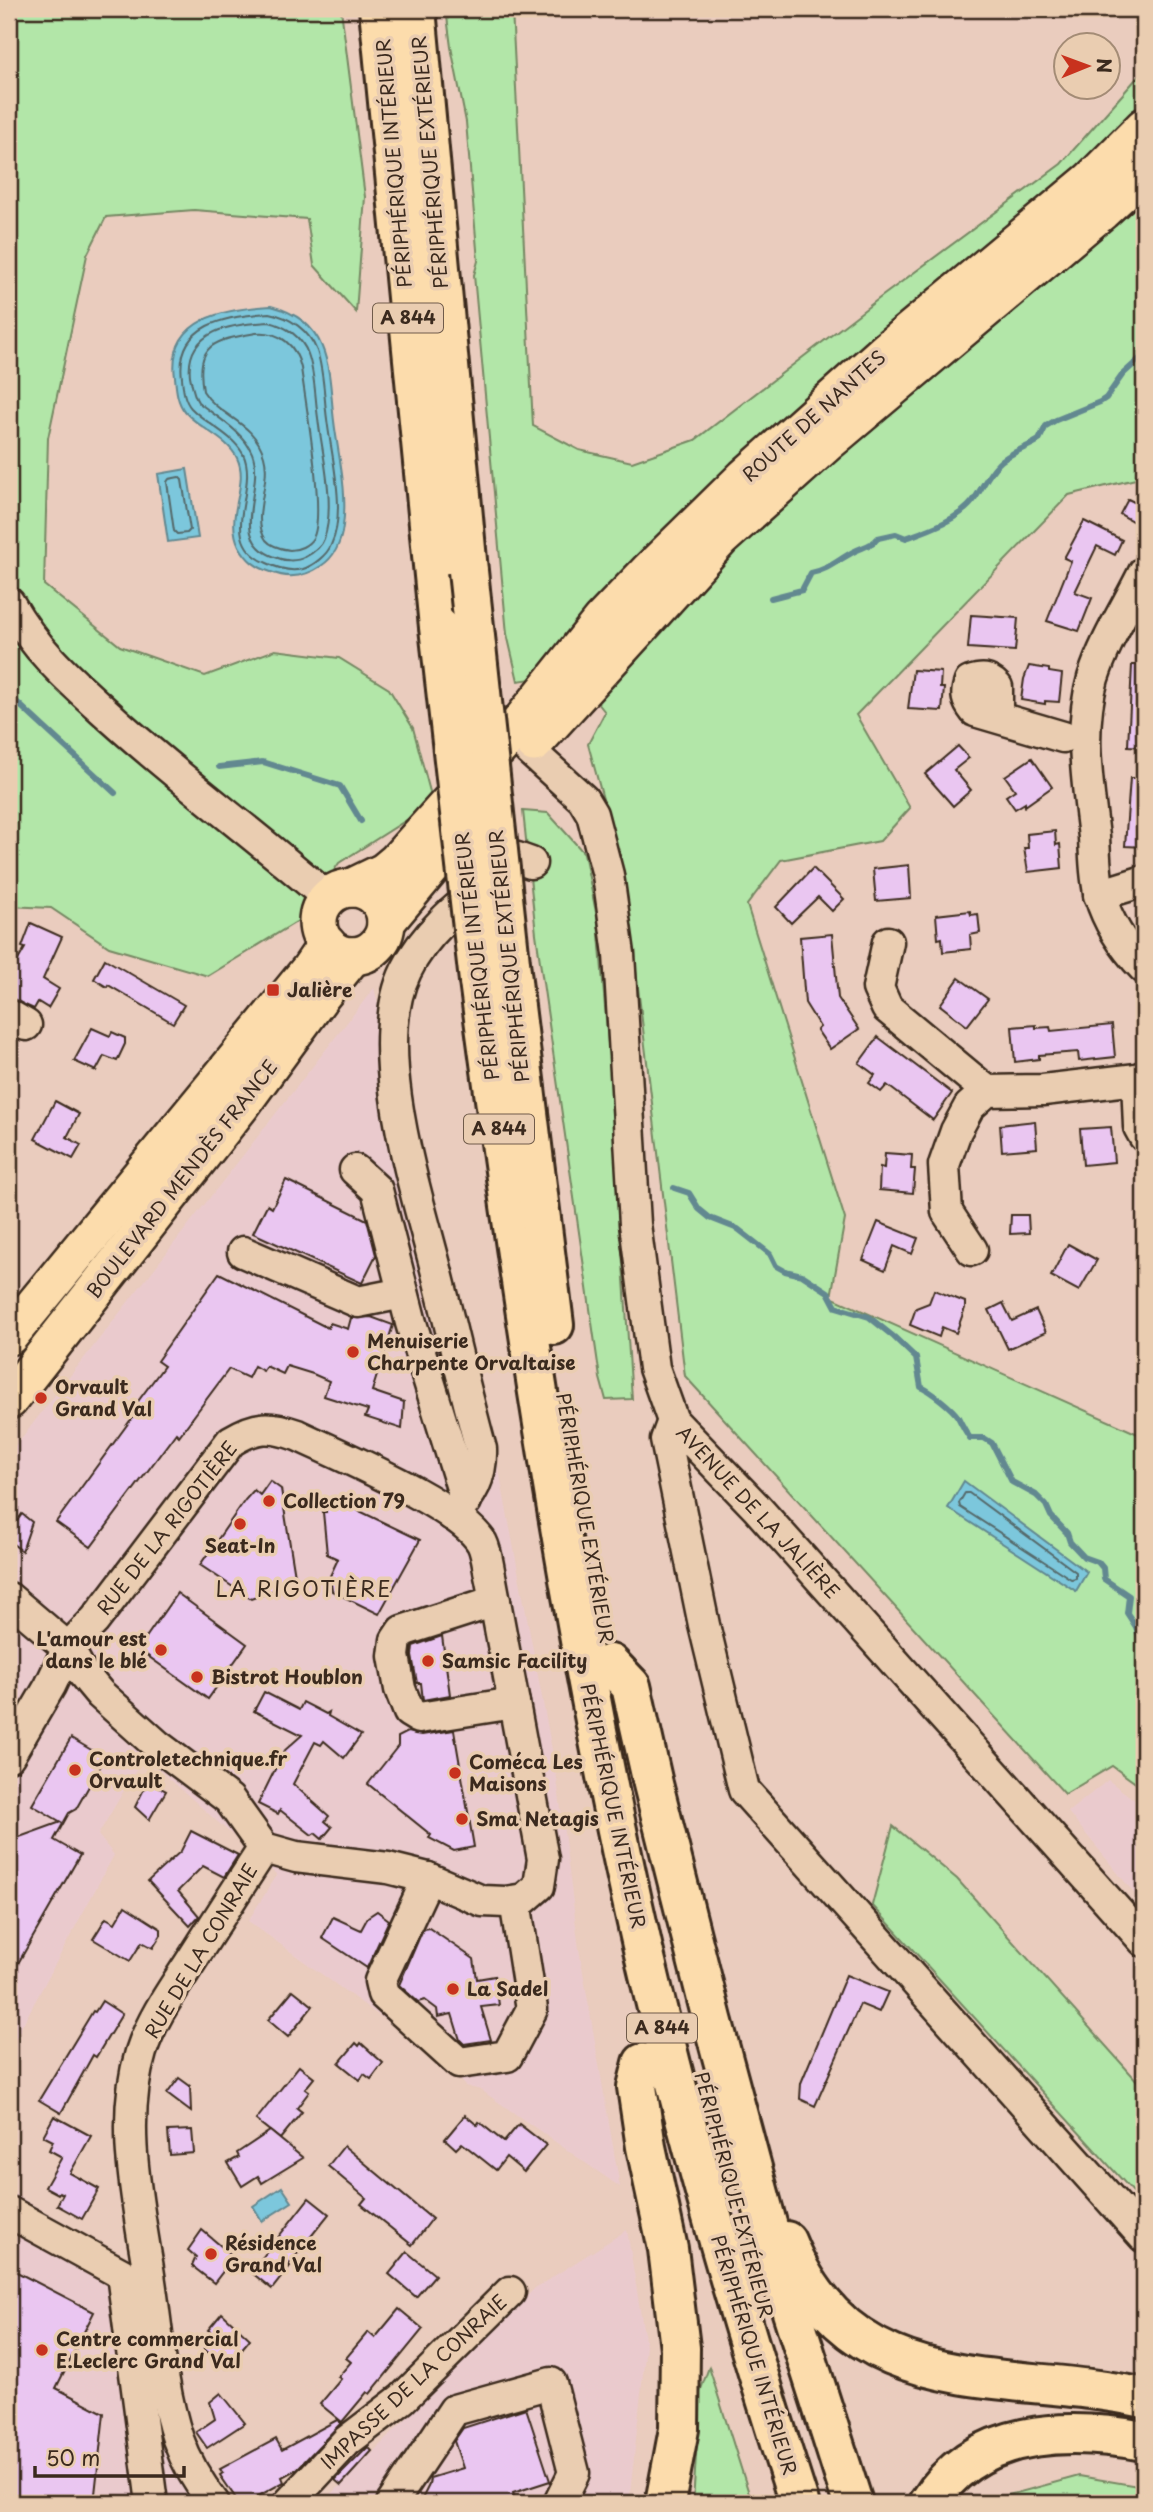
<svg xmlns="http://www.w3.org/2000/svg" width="1153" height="2512" viewBox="0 0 1153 2512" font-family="'Playpen Sans',sans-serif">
  <rect width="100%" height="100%" fill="#eaccbe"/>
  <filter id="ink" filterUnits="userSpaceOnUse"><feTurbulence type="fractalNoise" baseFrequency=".0143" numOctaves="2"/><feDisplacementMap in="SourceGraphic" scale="14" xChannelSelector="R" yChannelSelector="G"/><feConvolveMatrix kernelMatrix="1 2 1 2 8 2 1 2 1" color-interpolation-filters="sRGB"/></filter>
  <g filter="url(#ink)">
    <g fill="#eacacd">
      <polygon points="374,988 499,1470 556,1771 579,1949 620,2187 481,2090 465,2086 446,2064 248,1921 277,1875 144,1756 98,1835 114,1855 9,2050 9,1454"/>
      <polygon points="1108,1780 1144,1807 1144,1905 1068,1812"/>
      <polygon points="9,2191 134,2263 154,2422 180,2476 199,2503 9,2503"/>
      <polygon points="627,2230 646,2346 629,2503 323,2503 535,2288"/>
    </g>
    <g fill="#b2e6a8" stroke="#768863" stroke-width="2">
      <polygon points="9,9 341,9 365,197 356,312 314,265 307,219 194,210 106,217 87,255 48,438 44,585 120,646 205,676 275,650 339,658 389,689 413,728 433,803 339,863 301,919 208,976 109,947 51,908 9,906"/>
      <polygon points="446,9 512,9 533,426 579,450 632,462 695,440 881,297 1061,164 1144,70 1144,477 1069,495 856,715 910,808 880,841 781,860 747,905 845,1219 831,1297 1138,1434 1144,1455 1144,1789 1112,1766 1065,1794 685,1376 625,880 588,744 605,712 574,673 518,681 507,634 474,275 478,261 466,122 451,47"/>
      <polygon points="523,811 548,813 584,853 598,922 610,1068 632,1399 606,1400 600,1378 536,934"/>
      <polygon points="893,1826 957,1879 1138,2082 1144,2079 1144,2204 872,1905"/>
      <polygon points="709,2367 752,2503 693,2503 700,2392"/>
      <polygon points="1079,2476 1144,2487 1144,2503 979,2503"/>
    </g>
    <g fill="#7cc7dc" stroke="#628890" stroke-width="2">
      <path d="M 271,306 C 294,312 313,324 322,347 C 331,368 331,398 334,421 C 338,455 348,491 343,526 C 341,543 335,557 321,566 C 305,577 288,579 271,572 C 255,567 247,560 239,546 C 224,516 250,484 237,458 C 227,438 200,429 185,412 C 177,402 176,389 175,377 C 167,317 226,309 271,306 Z"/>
      <polygon points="187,469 198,538 168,542 158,474"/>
      <polygon points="964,1481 1087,1572 1076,1591 948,1508"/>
      <polygon points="282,2187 292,2202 262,2221 253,2206"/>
    </g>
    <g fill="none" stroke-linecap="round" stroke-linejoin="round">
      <g stroke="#55696a" stroke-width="2">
        <path d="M 269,313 C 290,317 309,330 317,351 C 324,372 324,398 327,419 C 331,455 347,512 331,545 C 327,555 313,566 303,569 C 291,572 277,568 267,563 C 215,541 260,489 243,454 C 232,434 206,424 191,408 C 184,400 183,389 182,378 C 175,323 227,316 269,313 Z"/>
        <path d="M 269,322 C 286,326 302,337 308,354 C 315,373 315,398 318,418 C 322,454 336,504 324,539 C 321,548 313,553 305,557 C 296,562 284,561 275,557 C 226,539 266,488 252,453 C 243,431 215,416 198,402 C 193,394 192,385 190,376 C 185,329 234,324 269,322 Z"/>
        <path d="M 256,333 C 280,331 296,345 301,368 C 305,399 326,516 313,538 C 308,546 298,550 290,550 C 282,549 271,546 266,540 C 250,518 272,482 264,456 C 254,421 219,417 203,391 C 195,343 215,340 256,333 Z"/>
        <polygon points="179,477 182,480 190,530 187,533 177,534 174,531 167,482 169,479"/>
        <polygon points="965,1493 969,1493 1076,1572 1076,1578 1071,1579 960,1507 959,1503"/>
      </g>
      <g stroke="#628890" stroke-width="6">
        <path d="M 771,598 L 802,590 L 811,573 C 828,570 838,560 853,552 C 862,547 872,546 878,538 L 896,534 L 906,538 C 928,530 958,520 973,501 C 982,489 987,475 998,464 C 1008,453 1027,448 1039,440 L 1046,426 L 1056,420 L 1100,402 L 1106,398 L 1123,374 L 1144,355"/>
        <polyline points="9,695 115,793"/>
        <polyline points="219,767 263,762 340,786 361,821"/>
        <path d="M 674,1188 L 689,1193 L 699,1209 L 710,1218 L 738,1229 L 770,1254 L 776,1266 L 785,1271 L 802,1275 L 828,1292 L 836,1307 L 869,1317 L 894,1337 L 916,1358 L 921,1387 C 931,1391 953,1409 958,1417 C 962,1425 965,1431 970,1438 L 984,1438 L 992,1443 L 1012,1482 L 1036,1495 L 1046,1505 L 1051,1516 L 1067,1533 L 1070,1542 L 1084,1557 L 1098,1562 L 1103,1568 L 1104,1579 L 1129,1596 L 1127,1613 L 1136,1627 L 1144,1649"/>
      </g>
    </g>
    <g fill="#eac6f1" stroke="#3b2a1e" stroke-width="2">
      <polygon points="1128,499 1142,506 1134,522 1120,514"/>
      <polygon points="1084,521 1122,540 1115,555 1097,546 1075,592 1092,598 1079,631 1047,621 1071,561 1064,558"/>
      <polygon points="971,615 1018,618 1015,651 968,648"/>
      <polygon points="1132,665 1144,665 1144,747 1128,746"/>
      <polygon points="1029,666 1049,669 1049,672 1062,674 1059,702 1045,701 1045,704 1021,700 1024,679"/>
      <polygon points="913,670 941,672 940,688 944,688 942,711 908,709"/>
      <polygon points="958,746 969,758 954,770 971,790 953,806 925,774"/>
      <polygon points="1032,758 1052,787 1025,806 1025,803 1015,809 1006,796 1015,790 1005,776"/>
      <polygon points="1130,778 1144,778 1144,847 1125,846"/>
      <polygon points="1055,831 1056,845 1060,844 1062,868 1028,872 1024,848 1028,848 1027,834"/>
      <polygon points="909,865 911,898 876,901 873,869"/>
      <polygon points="813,868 844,899 832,911 818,897 791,923 776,907"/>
      <polygon points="970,911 971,915 978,914 980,933 970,935 971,949 943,952 942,938 938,939 936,915"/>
      <polygon points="31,923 62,937 43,979 59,989 48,1008 38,1002 34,1009 9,998 9,976 25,948 22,947"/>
      <polygon points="832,934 838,998 859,1029 830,1049 817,1030 820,1027 805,1003 800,937"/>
      <polygon points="105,959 184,1005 173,1023 108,985 107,987 94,979"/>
      <polygon points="959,978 988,999 967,1026 940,1005"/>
      <polygon points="1036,1025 1036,1028 1050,1027 1051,1031 1112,1025 1115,1057 1079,1061 1078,1052 1039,1055 1039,1059 1015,1062 1012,1027"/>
      <polygon points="92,1028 110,1036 112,1032 125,1038 125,1044 117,1061 104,1056 96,1071 74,1061"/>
      <polygon points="878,1037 952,1093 933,1120 887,1085 881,1092 869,1083 875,1075 859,1063"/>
      <polygon points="55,1101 79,1114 67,1137 81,1145 73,1159 35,1139"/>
      <polygon points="1035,1121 1037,1148 1002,1151 1000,1125"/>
      <polygon points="1111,1127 1114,1162 1083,1165 1080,1129"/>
      <polygon points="885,1153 912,1155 911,1169 915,1169 913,1193 879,1190 880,1167 884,1168"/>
      <polygon points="286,1180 367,1220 376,1255 362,1283 253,1233 267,1205 272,1208"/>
      <polygon points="1011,1215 1028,1215 1029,1233 1010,1234"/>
      <polygon points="878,1222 918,1238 912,1254 894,1246 885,1270 863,1260"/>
      <polygon points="1068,1244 1097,1260 1079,1291 1051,1276"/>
      <polygon points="219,1273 328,1328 330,1323 348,1329 351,1318 371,1317 393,1325 372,1391 404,1402 402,1429 365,1417 368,1410 324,1396 329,1381 313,1374 287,1366 283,1374 266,1366 263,1371 254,1366 248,1378 229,1369 179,1436 176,1433 91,1547 56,1522 140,1407 136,1404 164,1366 157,1361"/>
      <polygon points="934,1290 965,1302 965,1308 956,1333 942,1327 939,1337 910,1325 916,1308 929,1303"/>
      <polygon points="1003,1303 1012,1321 1036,1310 1046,1332 1008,1349 989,1310"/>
      <polygon points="270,1481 281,1489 296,1582 251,1599 200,1565 245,1500 254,1490 260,1495"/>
      <polygon points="324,1498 344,1507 345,1504 420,1540 379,1614 332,1591 330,1576 338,1559 327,1554 323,1512 326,1512"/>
      <polygon points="22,1514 32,1522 22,1551 9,1541 9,1532"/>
      <polygon points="177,1593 247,1644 208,1699 138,1649"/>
      <polygon points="442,1636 450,1695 423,1700 421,1683 417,1683 412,1656 413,1646"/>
      <polygon points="264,1692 299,1710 303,1702 326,1714 329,1712 328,1716 361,1735 344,1758 324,1741 321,1745 315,1742 293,1784 329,1816 325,1821 332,1827 322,1839 315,1833 312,1835 280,1810 278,1814 258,1804 284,1751 302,1735 254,1711"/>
      <polygon points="454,1730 474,1847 454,1851 429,1838 431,1835 368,1784 398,1746 398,1737 408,1732 422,1735"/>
      <polygon points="71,1738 105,1758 76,1809 69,1813 54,1840 80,1855 9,1979 9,1848 14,1839 61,1822 32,1805"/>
      <polygon points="148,1781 166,1791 149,1820 135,1807"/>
      <polygon points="191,1831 238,1855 224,1877 203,1866 178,1891 199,1916 190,1926 148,1881 181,1851"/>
      <polygon points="125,1906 161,1929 161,1935 153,1948 142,1942 130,1961 93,1939 106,1918 115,1923"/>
      <polygon points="377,1911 389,1920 367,1968 322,1938 333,1917 361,1930 368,1917"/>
      <polygon points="429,1928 474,1959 477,1979 495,1976 499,2005 481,2007 491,2040 464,2044 460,2040 452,2014 438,2017 437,2009 425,2000 418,2002 399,1985 423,1929"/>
      <polygon points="846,1975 888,1992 879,2012 860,2004 815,2106 800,2099 801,2083"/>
      <polygon points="293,1990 313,2006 288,2037 268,2020"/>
      <polygon points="102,2001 122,2014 96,2057 93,2055 61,2113 39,2100 93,2011 95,2012"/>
      <polygon points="356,2043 359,2046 361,2043 383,2063 371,2079 364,2074 360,2080 339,2063"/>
      <polygon points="299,2066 314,2078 305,2089 309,2092 297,2108 302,2112 280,2139 256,2120"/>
      <polygon points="179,2078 190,2086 191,2112 167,2094"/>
      <polygon points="465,2115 477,2125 479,2122 504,2142 519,2124 546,2145 524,2172 506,2157 496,2170 462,2143 456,2149 445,2139"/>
      <polygon points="54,2116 91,2136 70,2173 99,2189 82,2219 57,2205 63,2194 59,2192 58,2194 45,2187 62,2157 49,2150 53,2141 43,2136"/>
      <polygon points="192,2130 194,2153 170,2155 168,2131"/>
      <polygon points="270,2131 303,2158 262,2183 258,2176 242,2186 228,2163 239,2157 237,2153"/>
      <polygon points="344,2146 432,2219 412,2245 361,2204 366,2198 328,2166"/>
      <polygon points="309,2198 329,2214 288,2265 290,2266 272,2289 251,2272"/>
      <polygon points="202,2230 234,2257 214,2283 192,2266 196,2257 188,2250"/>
      <polygon points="407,2252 435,2275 416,2297 389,2274"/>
      <polygon points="9,2268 94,2312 56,2388 104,2413 94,2503 9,2503"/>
      <polygon points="399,2309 423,2329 370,2394 367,2392 342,2422 320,2404 341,2379 338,2377 351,2362 346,2358 368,2332 375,2338"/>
      <polygon points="222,2313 250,2339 226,2368 204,2349 215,2336 208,2330"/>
      <polygon points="221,2393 245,2423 207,2448 196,2432 215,2419 210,2402"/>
      <polygon points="526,2408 550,2481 513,2493 516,2503 420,2503 429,2485 430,2478 463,2468 454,2441 463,2428"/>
      <polygon points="337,2420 341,2423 297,2469 282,2477 284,2482 246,2503 239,2503 220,2475 223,2473 220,2469 276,2439 282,2450"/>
      <polygon points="368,2447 372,2451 341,2485 335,2480"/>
    </g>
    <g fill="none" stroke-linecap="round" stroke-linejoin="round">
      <defs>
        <g id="minor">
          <path d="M 1144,572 C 1127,607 1105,640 1093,678 C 1078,731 1088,784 1094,837 C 1095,856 1095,878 1100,896 C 1108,923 1125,948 1144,968"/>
          <path d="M 9,603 C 38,654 72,682 115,721 C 184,783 259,838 328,898"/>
          <path d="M 997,717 L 997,687 C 988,678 982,678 970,682 C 965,695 967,701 975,711 L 1063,737"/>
          <polyline points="529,750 583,799 592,814 608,875 619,954 635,1224 654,1368 673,1421 756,1507 1144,1941"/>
          <polyline points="1099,895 1144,881"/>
          <polyline points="888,942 878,988 887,1008 987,1091 1043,1090 1137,1079 1144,1076"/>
          <polyline points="9,1015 26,1025"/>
          <polyline points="1137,1079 1139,1127 1144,1136"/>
          <polyline points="355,1170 377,1190 411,1323 466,1501"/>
          <polyline points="972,1250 947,1212 944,1165 956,1131 969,1107 987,1091"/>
          <polyline points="243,1252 358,1302 403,1293"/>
          <polyline points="673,1421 666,1440 704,1625 744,1790 1144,2237"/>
          <path d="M 452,1515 C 472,1496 482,1477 481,1449 C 465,1391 452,1332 437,1273 C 417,1193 368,1048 406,971 C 429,923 478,892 517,858 L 531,863"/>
          <path d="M 9,1598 L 68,1648 L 80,1670 L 100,1694 L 157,1745 L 229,1799 L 264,1848 L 296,1857 L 388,1868 L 428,1878 L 482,1901 L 506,1902 L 524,1899 L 539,1886 L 543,1859 L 491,1580 C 488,1568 487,1553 482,1543 C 461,1506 339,1455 297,1435 C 269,1425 256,1426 231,1441 L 95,1620 L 68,1648 L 50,1686 L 9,1756"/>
          <polyline points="495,1601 402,1631 396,1640 394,1656 400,1689 409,1712 419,1718 514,1703"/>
          <polyline points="428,1878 380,1981 383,1994 459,2063 507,2056 532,2009 515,1901"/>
          <polyline points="9,2212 122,2274 152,2503"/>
          <path d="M 214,2503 C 199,2484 186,2462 178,2439 C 162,2390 158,2338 151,2288 C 140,2211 118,2127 141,2052 C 152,2017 176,1985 195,1955 C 218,1919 241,1883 264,1848"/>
          <polyline points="289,2503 347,2441 402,2399 510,2292"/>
          <polyline points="392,2503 454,2410 551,2383 574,2473 559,2503"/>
        </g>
        <g id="major">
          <polyline points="534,743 720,539 828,442 1102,211 1144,172"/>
          <polyline points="351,888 384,872 396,862 512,733 601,621 648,572 745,477 886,351 1090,181 1144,127"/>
          <circle cx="352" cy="922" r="34"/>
          <polyline points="386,922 477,813"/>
          <polyline points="9,1336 310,969 327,944"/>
          <polyline points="9,1400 241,1105 320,997 353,956"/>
        </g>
        <g id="highway">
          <polyline points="379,9 439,627"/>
          <polyline points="416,9 468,571"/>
          <path d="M 479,981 C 518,1274 561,1566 622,1854 C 668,2074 730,2290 799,2503"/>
          <polyline points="513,990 554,1325"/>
          <polyline points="610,1664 631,1686 653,1784 712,2019 784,2287 853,2503"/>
          <polyline points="643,2063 637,2087 646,2147 668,2249 680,2348 679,2429 665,2503"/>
          <path d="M 786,2241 C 853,2406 1005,2367 1144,2398"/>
          <path d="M 929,2503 C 975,2428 1067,2427 1144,2441"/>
        </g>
      </defs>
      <use href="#minor" stroke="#3b2a1e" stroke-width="35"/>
      <use href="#major" stroke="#3b2a1e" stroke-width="42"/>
      <use href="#highway" stroke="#3b2a1e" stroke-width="44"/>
      <use href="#minor" stroke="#eacdb1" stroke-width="30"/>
      <use href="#major" stroke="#fcdcac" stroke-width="37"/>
      <use href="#highway" stroke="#fcdcac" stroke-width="38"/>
      <defs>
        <g id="highway-bridge">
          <polyline points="468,571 513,990"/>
          <polyline points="439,627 479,981"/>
        </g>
      </defs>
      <use href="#highway-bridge" stroke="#3b2a1e" stroke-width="44" stroke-linecap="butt"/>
      <use href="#highway-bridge" stroke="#fcdcac" stroke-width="38"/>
    </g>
  </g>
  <g fill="#c8321e" stroke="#eacdb1" stroke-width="2.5">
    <rect x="266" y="983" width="14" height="14" rx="3.5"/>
    <circle cx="353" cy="1352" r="7"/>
    <circle cx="41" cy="1398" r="7"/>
    <circle cx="269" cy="1501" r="7"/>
    <circle cx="240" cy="1524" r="7"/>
    <circle cx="161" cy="1650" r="7"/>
    <circle cx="428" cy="1661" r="7"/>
    <circle cx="197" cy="1677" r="7"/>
    <circle cx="75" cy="1770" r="7"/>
    <circle cx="455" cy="1773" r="7"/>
    <circle cx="462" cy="1819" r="7"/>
    <circle cx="453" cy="1989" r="7"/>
    <circle cx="211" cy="2254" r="7"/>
    <circle cx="42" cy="2350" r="7"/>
  </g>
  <g text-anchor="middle" stroke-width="7" stroke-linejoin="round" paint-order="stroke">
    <g fill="#eacdb1" stroke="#705b4a" stroke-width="2">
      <rect x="373" y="303.5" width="70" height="29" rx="5"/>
      <rect x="464" y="1114.5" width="70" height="29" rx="5"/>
      <rect x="627" y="2013.5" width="70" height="29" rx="5"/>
    </g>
    <g font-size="18" font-weight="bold" fill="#3b2a1e">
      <text x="408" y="324">A 844</text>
      <text x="499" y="1135">A 844</text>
      <text x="662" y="2034">A 844</text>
    </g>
    <g font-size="19" fill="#3b2a1e" stroke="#eacdb1">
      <text transform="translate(430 162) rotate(-95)" y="7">PÉRIPHÉRIQUE EXTÉRIEUR</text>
      <text transform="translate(394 163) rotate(-95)" y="7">PÉRIPHÉRIQUE INTÉRIEUR</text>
      <text transform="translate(814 416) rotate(-42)" y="7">ROUTE DE NANTES</text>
      <text transform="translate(477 956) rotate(-97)" y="7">PÉRIPHÉRIQUE INTÉRIEUR</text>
      <text transform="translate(509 956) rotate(-96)" y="7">PÉRIPHÉRIQUE EXTÉRIEUR</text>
      <text transform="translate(182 1179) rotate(-52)" y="7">BOULEVARD MENDÈS FRANCE</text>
      <text transform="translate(758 1512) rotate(47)" y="7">AVENUE DE LA JALIÈRE</text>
      <text transform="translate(585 1518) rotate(80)" y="7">PÉRIPHÉRIQUE EXTÉRIEUR</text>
      <text transform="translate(167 1528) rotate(-52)" y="7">RUE DE LA RIGOTIÈRE</text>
      <text transform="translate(613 1806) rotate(78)" y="7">PÉRIPHÉRIQUE INTÉRIEUR</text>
      <text transform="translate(201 1951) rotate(-59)" y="7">RUE DE LA CONRAIE</text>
      <text transform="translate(734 2195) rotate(75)" y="7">PÉRIPHÉRIQUE EXTÉRIEUR</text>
      <text transform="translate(754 2355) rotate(73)" y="7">PÉRIPHÉRIQUE INTÉRIEUR</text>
      <text transform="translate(414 2382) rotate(-43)" y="7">IMPASSE DE LA CONRAIE</text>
    </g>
    <g font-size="19" font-weight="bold" fill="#3b2a1e" stroke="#eacdb1" text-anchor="start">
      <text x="287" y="997">Jalière</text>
      <text x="367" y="1348">Menuiserie<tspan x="367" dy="22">Charpente Orvaltaise</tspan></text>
      <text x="55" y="1394">Orvault<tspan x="55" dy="22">Grand Val</tspan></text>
      <text x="283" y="1508">Collection 79</text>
      <text x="240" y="1553" text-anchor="middle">Seat-In</text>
      <text x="147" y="1646" text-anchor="end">L'amour est<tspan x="147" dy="22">dans le blé</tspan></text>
      <text x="442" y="1668">Samsic Facility</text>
      <text x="211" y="1684">Bistrot Houblon</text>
      <text x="89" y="1766">Controletechnique.fr<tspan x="89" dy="22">Orvault</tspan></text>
      <text x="469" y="1769">Coméca Les<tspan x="469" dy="22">Maisons</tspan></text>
      <text x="476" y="1826">Sma Netagis</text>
      <text x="467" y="1996">La Sadel</text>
      <text x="225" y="2250">Résidence<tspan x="225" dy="22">Grand Val</tspan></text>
      <text x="56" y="2346">Centre commercial<tspan x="56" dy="22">E.Leclerc Grand Val</tspan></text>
    </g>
    <g font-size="21" letter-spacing="2" fill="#3b2a1e" stroke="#eacdb1">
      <text x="304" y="1597">LA RIGOTIÈRE</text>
    </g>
  </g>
  <rect width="1153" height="2512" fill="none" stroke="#eacdb1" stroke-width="35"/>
  <rect x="18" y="18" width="1118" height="2477" fill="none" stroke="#3b2a1e" stroke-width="2.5" filter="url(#ink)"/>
  <g transform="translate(1087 66) rotate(89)"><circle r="33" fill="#eacdb1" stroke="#a48c76" stroke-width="2"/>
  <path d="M0-5L12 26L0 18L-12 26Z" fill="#c8321e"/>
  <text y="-10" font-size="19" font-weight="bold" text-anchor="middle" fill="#3b2a1e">N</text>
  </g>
  <path d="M35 2466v10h149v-10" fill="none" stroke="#3b2a1e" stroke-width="3.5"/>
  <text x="46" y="2466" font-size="21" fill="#3b2a1e" stroke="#eacdb1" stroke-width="5" paint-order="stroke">50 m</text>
</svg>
